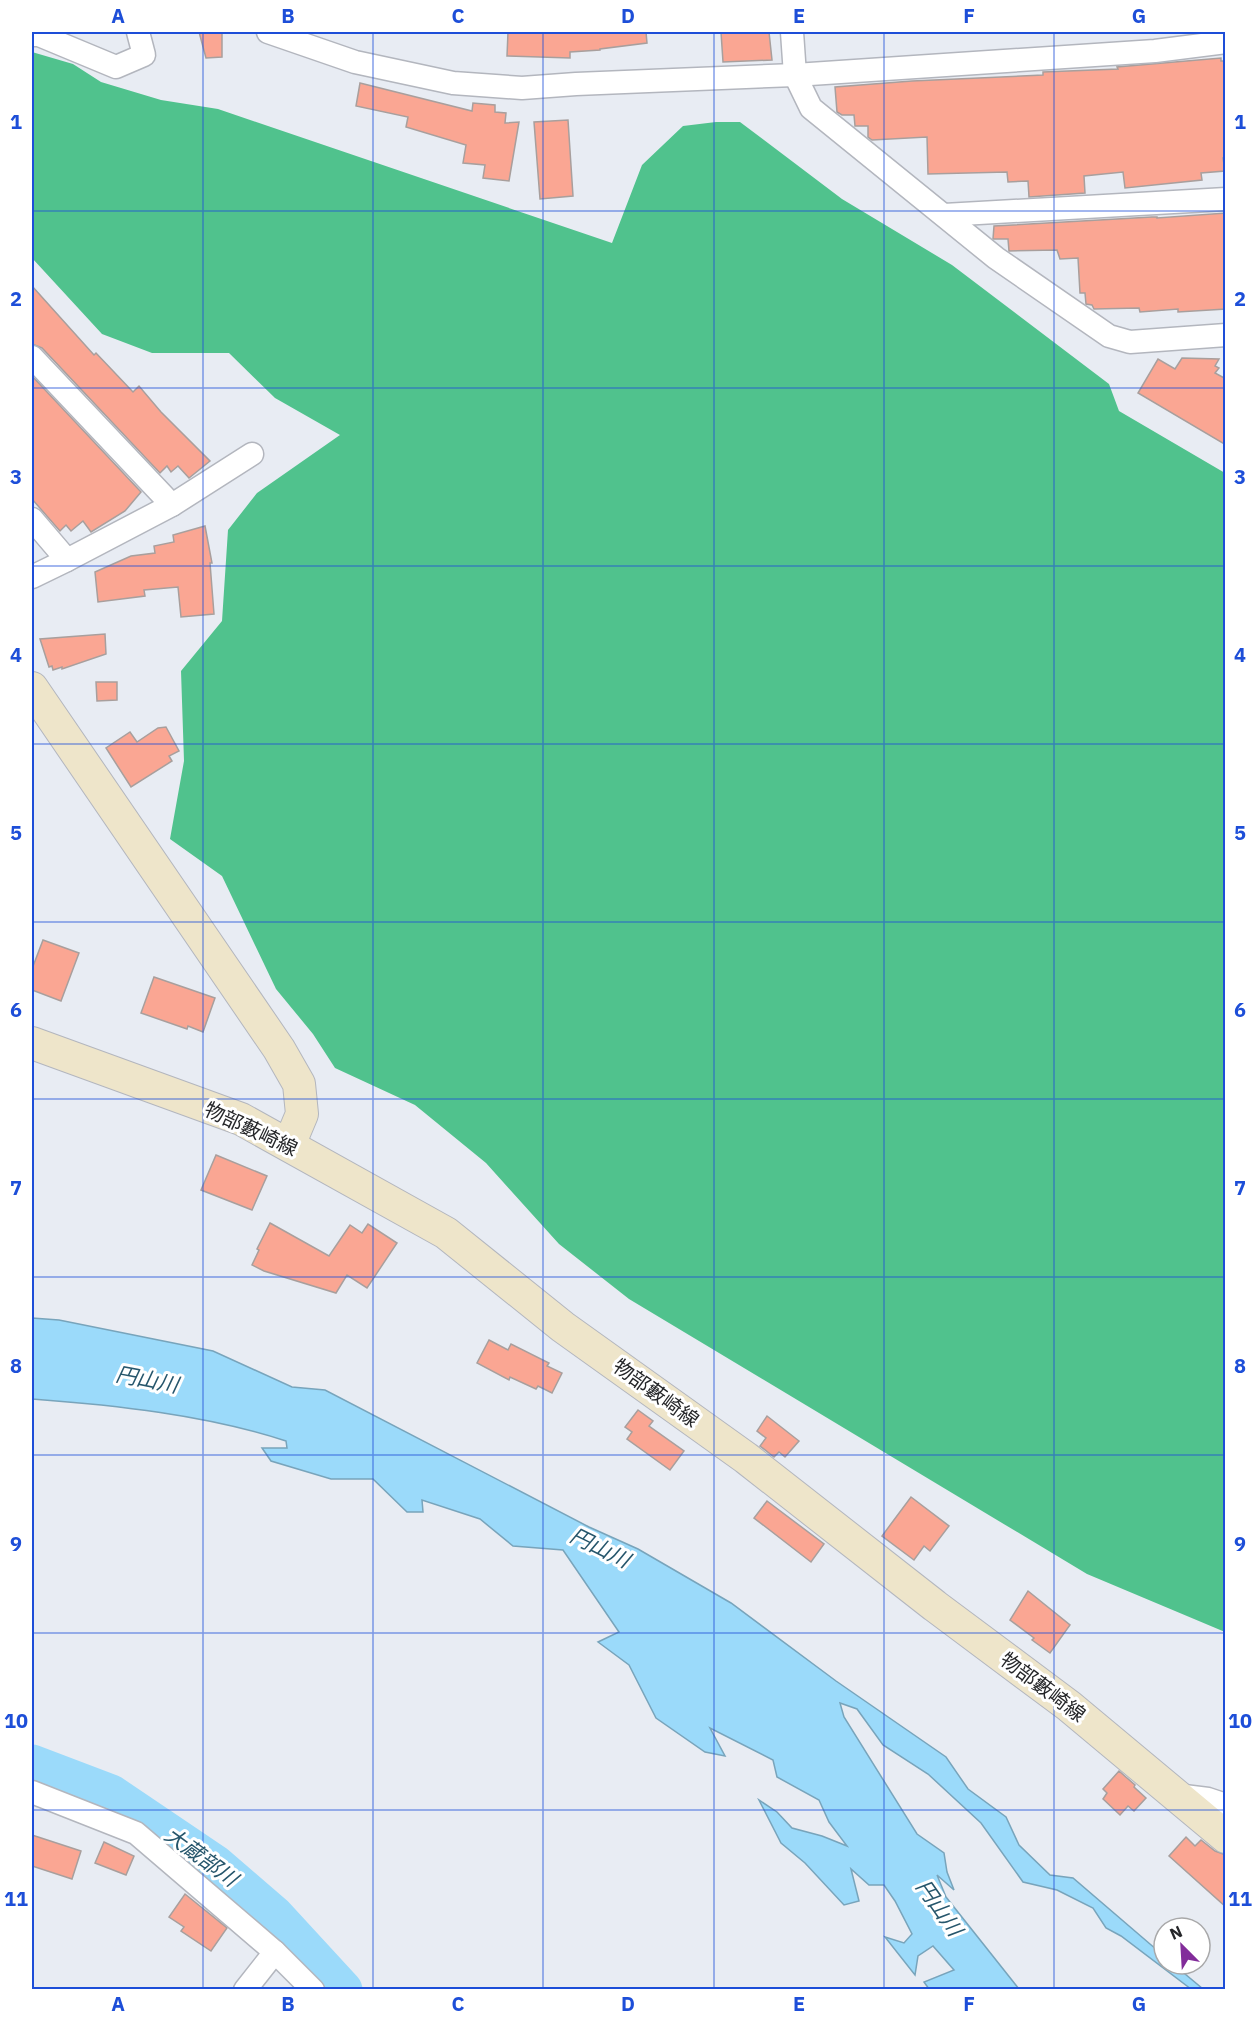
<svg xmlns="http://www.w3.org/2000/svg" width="1257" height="2021" viewBox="0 0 1257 2021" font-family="'IBM Plex Sans','Noto Sans JP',sans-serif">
  <rect width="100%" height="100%" fill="#e8ecf3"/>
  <polygon fill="#50c28d" points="32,52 73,64 101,82 161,100 218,109 612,243 642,165 683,126 716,122 740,122 842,199 952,265 1109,384 1119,411 1225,473 1225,1632 1087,1574 629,1299 559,1244 486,1163 415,1105 335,1068 313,1034 276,989 222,876 170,839 184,761 181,671 222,621 228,530 257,493 340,435 275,398 229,353 152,353 102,334 32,258"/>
  <path fill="#9bdafa" stroke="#78a4bb" stroke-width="1.5" d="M 32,1318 L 59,1320 L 213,1351 L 292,1387 L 325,1390 L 589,1527 L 638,1549 L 731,1603 L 836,1681 L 946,1757 L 968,1789 L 1006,1817 L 1019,1845 L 1050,1875 L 1073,1878 L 1164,1956 L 1164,1964 L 1173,1964 L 1203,1989 L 1191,1989 L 1121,1936 L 1106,1928 L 1093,1908 L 1057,1890 L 1023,1882 L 981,1823 L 928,1774 L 883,1745 L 857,1709 L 840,1703 L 844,1717 L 917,1834 L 944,1853 L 947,1872 L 954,1890 L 937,1875 L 946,1897 L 1019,1989 L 929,1989 L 924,1982 L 954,1970 L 933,1946 L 918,1956 L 915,1975 L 885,1937 L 904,1943 L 912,1934 L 895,1901 L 884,1885 L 869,1885 L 851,1869 L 859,1901 L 844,1905 L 805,1863 L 781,1843 L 759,1800 L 777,1812 L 792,1828 L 822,1836 L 847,1846 L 829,1822 L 819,1800 L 777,1777 L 773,1760 L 710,1728 L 725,1756 L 705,1752 L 656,1718 L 629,1665 L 598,1642 L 619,1632 L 563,1550 L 513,1546 L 480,1519 L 422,1500 L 423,1512 L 407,1512 L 373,1479 L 331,1479 L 271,1461 L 262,1448 L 287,1448 L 286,1441 C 207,1415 114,1405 32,1399 Z"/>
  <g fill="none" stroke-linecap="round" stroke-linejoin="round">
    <polyline stroke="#9bdafa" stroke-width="39" points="32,1764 111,1794 216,1865 274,1915 343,1990"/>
  </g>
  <g fill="#faa693" stroke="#a89f9d" stroke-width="1.5">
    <polygon points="199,32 222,32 222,57 206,58"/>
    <polygon points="508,32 646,32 647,43 600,49 600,50 570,52 570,58 507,56"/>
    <polygon points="721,32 769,32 772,60 723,62"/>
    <polygon points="1221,58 1221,61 1226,61 1226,158 1223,158 1225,171 1201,173 1202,180 1125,188 1123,172 1084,176 1085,193 1029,197 1028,181 1008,182 1007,172 928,174 927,137 872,140 868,137 868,126 855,126 854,115 842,115 837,112 835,87 912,81 1043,75 1043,72 1118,69 1117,67"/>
    <polygon points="360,83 472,111 473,103 495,105 495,112 506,113 505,123 519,122 509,181 483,178 485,165 463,163 466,145 406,127 408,117 356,106"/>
    <polygon points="568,120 573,196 540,199 534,122"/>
    <polygon points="1226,213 1226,309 1178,312 1178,309 1140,312 1139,308 1094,309 1092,305 1086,304 1085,293 1080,293 1078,258 1060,259 1057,250 1009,251 1008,239 993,239 994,226 1152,217 1157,217 1157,218"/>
    <polygon points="32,286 94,355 96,353 133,392 139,386 161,412 210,461 189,478 178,466 171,472 167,466 160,473 42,348 32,344"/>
    <polygon points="1182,358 1219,359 1215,366 1219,368 1215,373 1226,379 1226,445 1138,393 1158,359 1175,369"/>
    <polygon points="32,376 141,492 125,511 91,532 83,521 71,531 66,525 60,531 32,499"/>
    <polygon points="205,526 212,563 210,563 214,614 181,617 178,587 144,590 145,596 98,602 95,572 131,556 155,553 154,546 174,542 173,535"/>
    <polygon points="105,634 106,654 62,669 62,667 53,670 52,666 49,667 40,639"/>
    <polygon points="96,682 117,682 117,700 97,701"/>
    <polygon points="166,727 179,751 169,756 172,761 131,787 106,748 130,732 137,742 158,728"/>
    <polygon points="43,940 79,953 61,1001 32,990 32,969"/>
    <polygon points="154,977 215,998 203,1032 188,1026 187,1029 141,1013"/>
    <polygon points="216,1155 267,1176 252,1210 201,1190"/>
    <polygon points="270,1223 329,1256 350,1225 362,1233 368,1224 397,1243 367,1288 347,1275 336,1293 264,1271 252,1265 259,1250 257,1249"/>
    <polygon points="489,1340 508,1350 511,1344 549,1363 547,1366 562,1373 552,1393 538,1386 536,1389 510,1377 509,1380 477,1363"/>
    <polygon points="638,1410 653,1421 649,1426 684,1451 670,1470 627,1439 632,1432 625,1427"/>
    <polygon points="767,1416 799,1441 785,1457 779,1452 774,1457 760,1446 766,1438 757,1431"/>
    <polygon points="911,1497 949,1526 930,1551 924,1546 914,1560 882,1536"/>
    <polygon points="767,1501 824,1544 811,1562 754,1518"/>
    <polygon points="1028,1591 1070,1625 1050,1653 1032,1640 1034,1638 1010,1620"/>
    <polygon points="1119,1771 1135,1785 1134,1787 1146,1798 1134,1811 1128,1806 1120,1815 1103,1799 1107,1793 1103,1789"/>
    <polygon points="32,1835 81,1851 72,1879 32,1866"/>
    <polygon points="1186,1837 1195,1846 1201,1840 1215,1851 1226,1855 1226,1907 1169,1856"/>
    <polygon points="104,1842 134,1856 126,1875 95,1863"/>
    <polygon points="185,1894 227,1928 211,1951 181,1931 184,1927 169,1917"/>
  </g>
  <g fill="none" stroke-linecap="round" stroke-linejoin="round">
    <defs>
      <g id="street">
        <polyline points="268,32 355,62 453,83 522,88 576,84 795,75 1155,51 1226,42"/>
        <polyline points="792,32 795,75 811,108 996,258 1109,336 1130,342 1226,335"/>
        <polyline points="32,35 39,35 116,67 144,55 138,32"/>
        <polyline points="944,215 1226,199"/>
        <polyline points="32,357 172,505"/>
        <polyline points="32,519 67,560"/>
        <polyline points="32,577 67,560 172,505 252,454"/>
        <polyline points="32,1792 136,1833 275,1952 245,1990"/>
        <polyline points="1176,1795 1208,1799 1226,1805"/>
        <polyline points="275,1952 313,1990"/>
      </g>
      <g id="secondary">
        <polyline points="32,688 279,1049 299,1084 302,1114 289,1145"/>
        <polyline points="32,1043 241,1119 446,1233 563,1327 746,1458 935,1606 1069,1706 1226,1837"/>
      </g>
    </defs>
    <use href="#street" stroke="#b3b6be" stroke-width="25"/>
    <use href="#secondary" stroke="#b3b6be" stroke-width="34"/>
    <use href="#street" stroke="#fff" stroke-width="22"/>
    <use href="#secondary" stroke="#eee5ca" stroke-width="32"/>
  </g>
  <path fill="none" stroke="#1d4ed8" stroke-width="1.5" stroke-opacity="0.55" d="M 203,32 L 203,1990M 373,32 L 373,1990M 543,32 L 543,1990M 714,32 L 714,1990M 884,32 L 884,1990M 1054,32 L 1054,1990M 32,211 L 1226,211M 32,388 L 1226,388M 32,566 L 1226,566M 32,744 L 1226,744M 32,922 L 1226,922M 32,1099 L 1226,1099M 32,1277 L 1226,1277M 32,1455 L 1226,1455M 32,1633 L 1226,1633M 32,1810 L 1226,1810"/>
  <g text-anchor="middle" stroke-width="6" stroke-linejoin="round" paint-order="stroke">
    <g font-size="20" fill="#252629" stroke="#fff">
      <text transform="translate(251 1129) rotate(25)" y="7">物部藪崎線</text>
      <text transform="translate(656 1393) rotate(36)" y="7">物部藪崎線</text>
      <text transform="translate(1043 1687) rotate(37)" y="7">物部藪崎線</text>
    </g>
    <g font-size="21" font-style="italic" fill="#26566c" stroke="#fff">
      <text transform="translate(147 1380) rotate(11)" y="7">円山川</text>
      <text transform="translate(600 1548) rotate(26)" y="7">円山川</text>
      <text transform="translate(201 1857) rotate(36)" y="7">大蔵部川</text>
      <text transform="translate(939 1908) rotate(55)" y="7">円山川</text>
    </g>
  </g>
  <rect width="1257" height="2021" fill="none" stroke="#ffffff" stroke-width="66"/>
  <g transform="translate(1182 1946) rotate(336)"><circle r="28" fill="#ffffff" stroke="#a8a8a9" stroke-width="1.5"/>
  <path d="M0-4.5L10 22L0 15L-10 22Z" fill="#822c9a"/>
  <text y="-9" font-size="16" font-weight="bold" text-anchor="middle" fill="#252629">N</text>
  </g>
  <rect x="33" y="33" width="1191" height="1955" fill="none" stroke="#1d4ed8" stroke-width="2"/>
  <g font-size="20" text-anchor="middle" font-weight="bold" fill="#1d4ed8">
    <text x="118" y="23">A</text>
    <text x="288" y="23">B</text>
    <text x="458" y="23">C</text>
    <text x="628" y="23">D</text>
    <text x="799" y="23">E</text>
    <text x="969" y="23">F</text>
    <text x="1139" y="23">G</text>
    <text x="16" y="129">1</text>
    <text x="1240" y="129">1</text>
    <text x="16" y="306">2</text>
    <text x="1240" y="306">2</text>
    <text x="16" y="484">3</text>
    <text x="1240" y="484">3</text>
    <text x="16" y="662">4</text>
    <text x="1240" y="662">4</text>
    <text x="16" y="840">5</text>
    <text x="1240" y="840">5</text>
    <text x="16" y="1017">6</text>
    <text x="1240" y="1017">6</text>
    <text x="16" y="1195">7</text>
    <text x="1240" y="1195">7</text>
    <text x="16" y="1373">8</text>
    <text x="1240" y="1373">8</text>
    <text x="16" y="1551">9</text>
    <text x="1240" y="1551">9</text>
    <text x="16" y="1728">10</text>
    <text x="1240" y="1728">10</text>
    <text x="16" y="1906">11</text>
    <text x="1240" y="1906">11</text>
    <text x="118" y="2011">A</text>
    <text x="288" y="2011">B</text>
    <text x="458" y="2011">C</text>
    <text x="628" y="2011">D</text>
    <text x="799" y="2011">E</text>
    <text x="969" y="2011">F</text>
    <text x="1139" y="2011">G</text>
  </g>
</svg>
